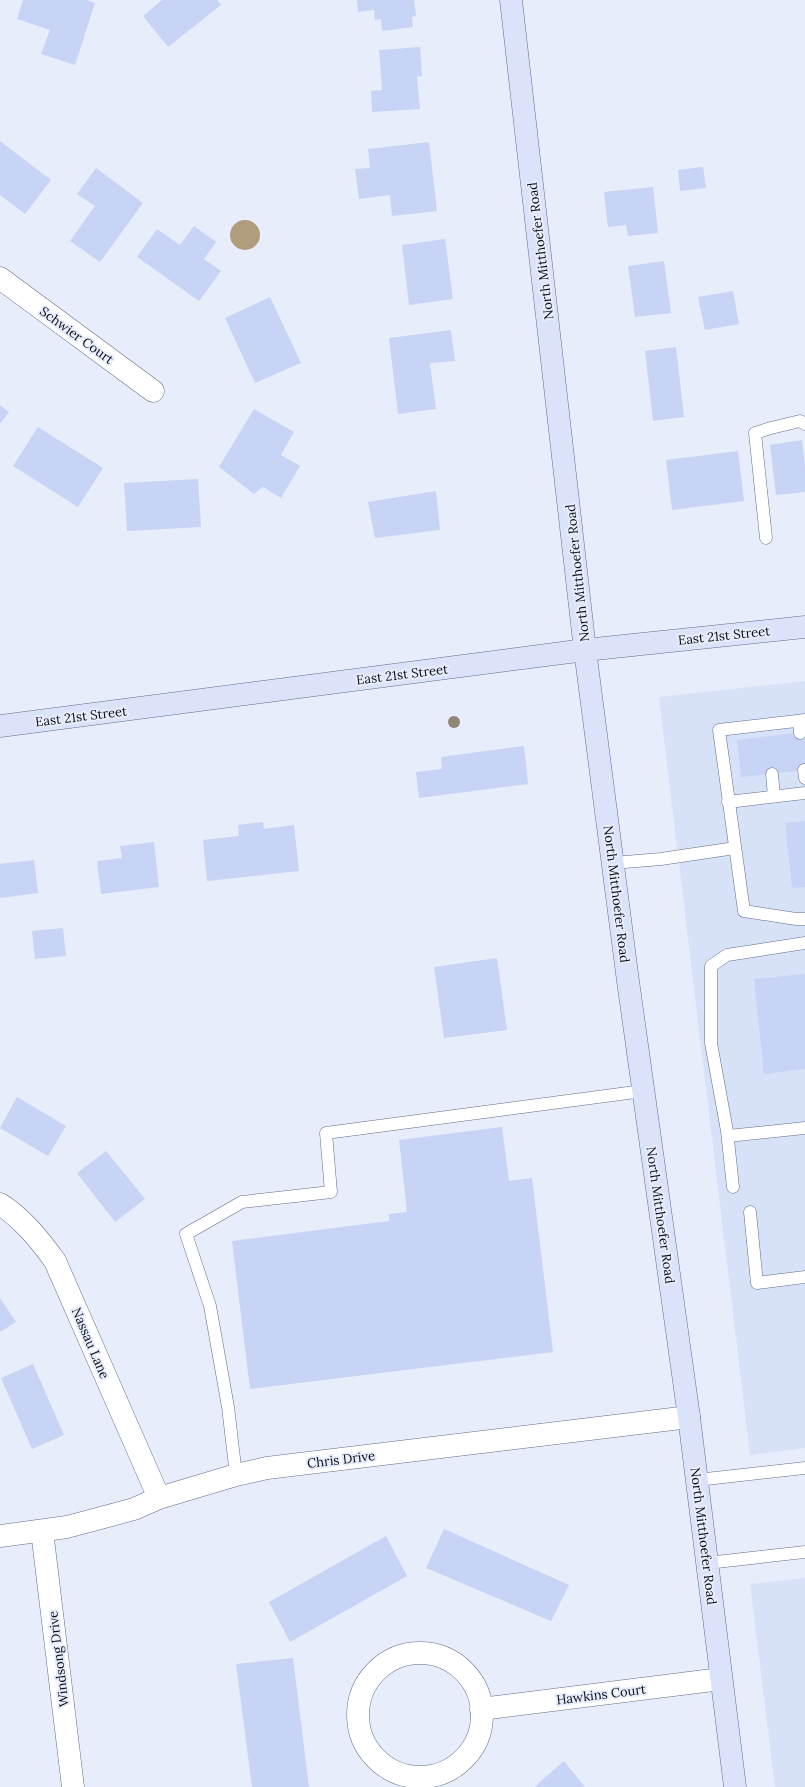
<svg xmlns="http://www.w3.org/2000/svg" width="805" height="1787" viewBox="0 0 805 1787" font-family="Lora,serif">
  <rect width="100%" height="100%" fill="#e7edfa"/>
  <g fill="#d7e1f8">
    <polygon points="805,681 805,1448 750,1455 659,697"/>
    <polygon points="805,1578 805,1787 775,1787 750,1584"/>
  </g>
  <circle fill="#b19d7e" cx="245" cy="235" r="15"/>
  <g fill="#c7d4f5">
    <polygon points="23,0 86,0 95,3 75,65 41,54 50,30 17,19"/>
    <polygon points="162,0 217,0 221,5 168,47 143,16"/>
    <polygon points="357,0 414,0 416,16 412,17 413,27 382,31 381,19 375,20 374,10 358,12"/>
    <polygon points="420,47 422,76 417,77 420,109 372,112 371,91 382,90 379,50"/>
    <polygon points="0,141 51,180 25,214 0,195"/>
    <polygon points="429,142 437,211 392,216 390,195 359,199 355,169 370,168 368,149"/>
    <polygon points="703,167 706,188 680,191 678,170"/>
    <polygon points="96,168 143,203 100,262 70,241 95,206 77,194"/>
    <polygon points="653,187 658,233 628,236 626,225 608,227 604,192"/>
    <polygon points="194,226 216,242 204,259 221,271 199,301 137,257 157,229 180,245"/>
    <polygon points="445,239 453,299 409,305 402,245"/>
    <polygon points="664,261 671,313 635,317 628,266"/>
    <polygon points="733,291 739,324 705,330 698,297"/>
    <polygon points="270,297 301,363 255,383 225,318"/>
    <polygon points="451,330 455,361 430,363 436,409 398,414 389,338"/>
    <polygon points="676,347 684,417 653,421 645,351"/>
    <polygon points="0,405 9,412 0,424"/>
    <polygon points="254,409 294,432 281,455 300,466 281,498 263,487 254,494 219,467"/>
    <polygon points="38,427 103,468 78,507 13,466"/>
    <polygon points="802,440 805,466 805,492 776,495 770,445"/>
    <polygon points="738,451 744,501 672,510 666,460"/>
    <polygon points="198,479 201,527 127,531 124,483"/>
    <polygon points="436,491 440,530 375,538 368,502"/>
    <polygon points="805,732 805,770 741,777 737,740"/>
    <polygon points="524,746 528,784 419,798 416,772 442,769 441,757"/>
    <polygon points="805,821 805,887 792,888 785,823"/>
    <polygon points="263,822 264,829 294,825 299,871 207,881 203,840 239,836 238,825"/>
    <polygon points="154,842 159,887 101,894 97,861 122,858 120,846"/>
    <polygon points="34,860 38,893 0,898 0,864"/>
    <polygon points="63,928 66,956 35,959 32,931"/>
    <polygon points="497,958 507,1030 444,1038 434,967"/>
    <polygon points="805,974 805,1069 764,1074 754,979"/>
    <polygon points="17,1097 66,1126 48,1156 0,1128"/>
    <polygon points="502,1127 509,1181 532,1178 553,1352 250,1389 232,1241 389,1221 389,1214 407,1212 399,1140"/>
    <polygon points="106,1151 145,1199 115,1222 77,1173"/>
    <polygon points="0,1298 16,1322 0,1332"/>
    <polygon points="33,1364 64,1435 32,1449 1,1378"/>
    <polygon points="444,1529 569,1585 551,1621 426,1568"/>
    <polygon points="386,1536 407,1576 290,1642 269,1602"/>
    <polygon points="293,1658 309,1787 252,1787 236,1664"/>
    <polygon points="564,1761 585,1787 535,1787 542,1780"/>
  </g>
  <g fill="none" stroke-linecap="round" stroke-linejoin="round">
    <defs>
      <g id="lane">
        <polyline points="766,538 755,433 771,428 800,421 805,424"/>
        <polyline points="805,720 719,730 744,911 796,919 805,919"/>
        <polyline points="799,721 800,733"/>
        <polyline points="804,770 805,778"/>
        <polyline points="772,774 774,796"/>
        <polyline points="728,802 805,793"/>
        <polyline points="613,863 661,859 735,848"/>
        <polyline points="728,1136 805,1128"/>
        <polyline points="733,1187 727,1131 711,1043 711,966 727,955 805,943"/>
        <polyline points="750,1212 757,1283 805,1277"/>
        <polyline points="236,1475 228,1407 210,1306 186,1234 242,1202 331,1192 326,1133 643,1091"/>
        <polyline points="697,1480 805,1468"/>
        <polyline points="707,1563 805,1552"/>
      </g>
      <g id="street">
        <polyline points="0,278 153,391"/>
        <path d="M 0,1204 C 23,1219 39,1239 55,1261 L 159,1498"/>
        <polyline points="42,1531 73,1787"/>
        <polyline points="0,1536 67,1527 134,1509 159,1498 236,1475 267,1468 689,1417"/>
        <circle cx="420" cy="1715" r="62"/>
        <polyline points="481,1709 721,1679"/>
      </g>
      <g id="secondary">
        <polyline points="511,0 585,650 628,981 689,1417 735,1787"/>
        <polyline points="0,726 585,650 805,627"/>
      </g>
    </defs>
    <use href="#lane" stroke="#626d89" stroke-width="13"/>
    <use href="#street" stroke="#626d89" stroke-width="23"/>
    <use href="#secondary" stroke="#626d89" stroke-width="23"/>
    <use href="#lane" stroke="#fff" stroke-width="12"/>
    <use href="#street" stroke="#fff" stroke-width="22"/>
    <use href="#secondary" stroke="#dbe3fa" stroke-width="22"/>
  </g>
  <circle fill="#908777" cx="454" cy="722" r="6"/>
  <g text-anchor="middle" stroke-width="4" stroke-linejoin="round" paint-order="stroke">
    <g font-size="13" fill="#0a0e18" stroke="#e7edfa">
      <text transform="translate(540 251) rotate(-97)" y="5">North Mitthoefer Road</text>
      <text transform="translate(77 335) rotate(36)" y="5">Schwier Court</text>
      <text transform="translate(577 573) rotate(-96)" y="5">North Mitthoefer Road</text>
      <text transform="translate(724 635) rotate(-6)" y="5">East 21st Street</text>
      <text transform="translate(402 674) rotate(-7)" y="5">East 21st Street</text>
      <text transform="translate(81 716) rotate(-7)" y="5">East 21st Street</text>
      <text transform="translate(617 894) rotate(83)" y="5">North Mitthoefer Road</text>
      <text transform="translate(661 1215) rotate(82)" y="5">North Mitthoefer Road</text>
      <text transform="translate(91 1343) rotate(67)" y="5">Nassau Lane</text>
      <text transform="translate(341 1459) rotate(-7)" y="5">Chris Drive</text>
      <text transform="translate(704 1536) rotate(83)" y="5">North Mitthoefer Road</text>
      <text transform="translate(58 1659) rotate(-97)" y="5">Windsong Drive</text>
      <text transform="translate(601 1694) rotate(-7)" y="5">Hawkins Court</text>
    </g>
  </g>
</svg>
